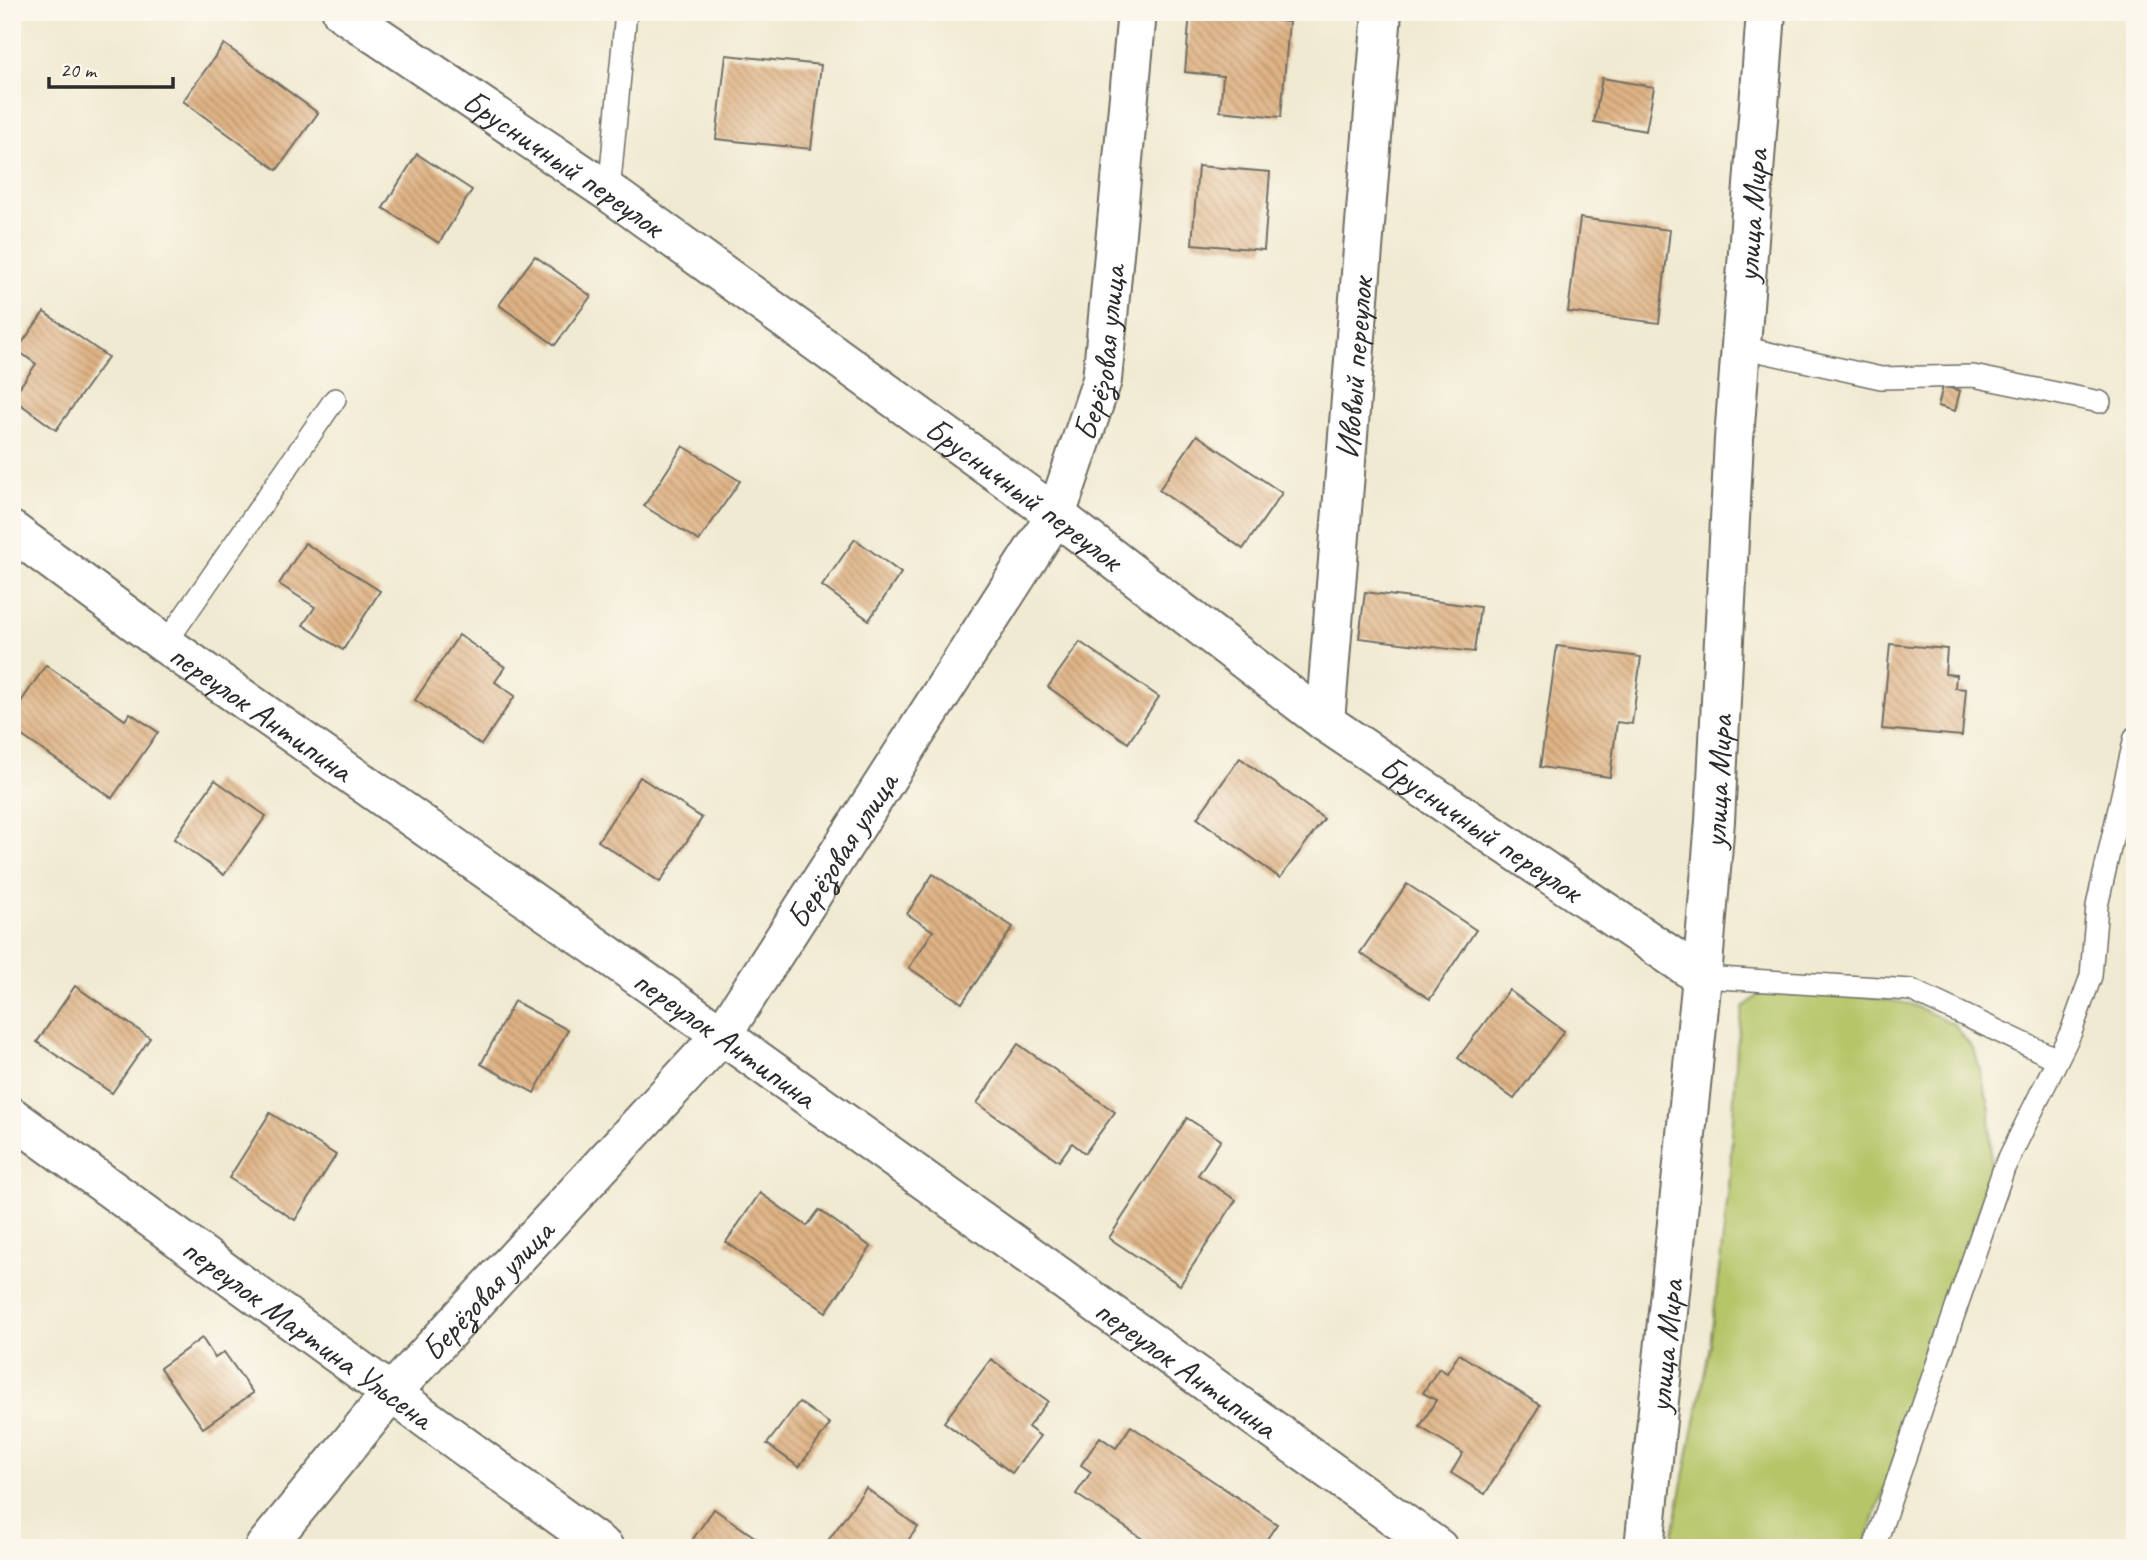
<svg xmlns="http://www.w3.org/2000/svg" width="2147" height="1560" viewBox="0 0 2147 1560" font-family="Caveat,sans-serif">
  <defs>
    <pattern id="building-back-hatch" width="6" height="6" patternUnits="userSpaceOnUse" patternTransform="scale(1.75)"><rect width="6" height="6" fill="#dfb385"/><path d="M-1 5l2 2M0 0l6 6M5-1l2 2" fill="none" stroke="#b5926d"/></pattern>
  </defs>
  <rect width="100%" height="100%" fill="#fbf7ec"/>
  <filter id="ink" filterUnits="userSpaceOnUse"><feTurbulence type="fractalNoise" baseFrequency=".0143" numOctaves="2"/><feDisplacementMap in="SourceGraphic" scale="14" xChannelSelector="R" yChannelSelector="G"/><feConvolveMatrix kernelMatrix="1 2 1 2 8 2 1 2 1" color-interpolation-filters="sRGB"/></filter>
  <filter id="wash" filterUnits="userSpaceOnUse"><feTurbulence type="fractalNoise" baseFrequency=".00686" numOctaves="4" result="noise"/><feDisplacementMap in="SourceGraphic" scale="28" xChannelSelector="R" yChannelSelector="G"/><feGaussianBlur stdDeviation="1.57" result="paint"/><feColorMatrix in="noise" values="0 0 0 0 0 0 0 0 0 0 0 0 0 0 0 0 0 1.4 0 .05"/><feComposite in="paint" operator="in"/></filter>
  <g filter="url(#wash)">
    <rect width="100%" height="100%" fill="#f1ead2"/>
    <polygon fill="#b5c567" stroke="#707849" stroke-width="2" points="1796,984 1910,1004 1954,1024 1975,1052 1990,1109 1991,1174 1864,1548 1670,1548 1710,1345 1729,1187 1737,1045 1743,1008 1762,992"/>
    <g id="blocks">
      <g fill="url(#building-back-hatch)">
        <polygon points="1190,12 1260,12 1259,19 1289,22 1281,117 1220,111 1223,76 1185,72"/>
        <polygon points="224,44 318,113 277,170 183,101"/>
        <polygon points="726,55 821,65 811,149 716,139"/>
        <polygon points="1602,78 1654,87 1646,131 1594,122"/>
        <polygon points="417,154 472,190 439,243 383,208"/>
        <polygon points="1198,166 1270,172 1264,250 1192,244"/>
        <polygon points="1580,218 1670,230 1659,323 1568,312"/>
        <polygon points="535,256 591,296 555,345 499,305"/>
        <polygon points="44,312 108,357 56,430 12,398 36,364 17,350"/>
        <polygon points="1943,386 1960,391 1955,411 1938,406"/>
        <polygon points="1197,435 1282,493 1243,549 1159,490"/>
        <polygon points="683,446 740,481 699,541 644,506"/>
        <polygon points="855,539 901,573 869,620 822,586"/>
        <polygon points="305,543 380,591 343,650 303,625 315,607 279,584"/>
        <polygon points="1365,592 1480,607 1474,652 1359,638"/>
        <polygon points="459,635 505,667 495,682 515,696 481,745 415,700"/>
        <polygon points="1080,642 1159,697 1128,743 1048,687"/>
        <polygon points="1890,644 1947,649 1945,674 1956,675 1955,688 1966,689 1962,736 1882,729"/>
        <polygon points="1557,646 1641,657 1632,724 1617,722 1610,777 1540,767"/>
        <polygon points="46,665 125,720 130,713 158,732 112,798 12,729 12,715"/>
        <polygon points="1240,758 1324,819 1280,878 1197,818"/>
        <polygon points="640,777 702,818 660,882 598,841"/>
        <polygon points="215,780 266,816 224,875 174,839"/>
        <polygon points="933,874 1013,927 962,1003 909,968 933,931 907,914"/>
        <polygon points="1407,884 1476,930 1430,999 1360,953"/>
        <polygon points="75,986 150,1038 112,1093 37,1042"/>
        <polygon points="1509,990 1564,1031 1514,1099 1458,1058"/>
        <polygon points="514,1001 568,1030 534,1093 481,1064"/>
        <polygon points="1018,1044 1115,1112 1085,1153 1072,1143 1059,1161 977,1103"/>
        <polygon points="270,1113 336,1155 295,1220 229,1178"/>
        <polygon points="1187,1118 1221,1140 1198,1175 1236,1200 1180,1285 1109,1238"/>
        <polygon points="760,1193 807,1226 819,1210 871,1247 826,1312 726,1242"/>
        <polygon points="202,1338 215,1358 224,1352 253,1393 203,1428 160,1368"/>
        <polygon points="1459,1354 1540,1405 1485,1494 1451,1473 1463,1453 1420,1427 1436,1400 1423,1393 1439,1368 1447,1373"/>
        <polygon points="991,1359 1048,1401 1028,1427 1040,1436 1012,1473 944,1422"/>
        <polygon points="799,1402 830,1424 799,1467 767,1444"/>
        <polygon points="1131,1426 1277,1524 1261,1548 1156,1548 1076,1494 1091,1472 1081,1465 1100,1437 1116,1448"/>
        <polygon points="866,1488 918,1527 902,1548 834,1548 827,1542"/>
        <polygon points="714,1509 759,1540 754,1548 696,1548 690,1543"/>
      </g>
    </g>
  </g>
  <g filter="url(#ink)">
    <use href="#blocks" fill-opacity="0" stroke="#706e65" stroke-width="2"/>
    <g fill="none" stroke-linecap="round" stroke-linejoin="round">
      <defs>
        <g id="lane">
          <polyline points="609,192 626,12"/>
          <polyline points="1741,347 1881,378 1973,376 2100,402"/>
          <polyline points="165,644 335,399"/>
          <polyline points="1702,977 1911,990 2057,1059"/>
          <polyline points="1874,1548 2004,1168 2071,1032 2091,976 2097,906 2135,737"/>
        </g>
        <g id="street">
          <path id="s1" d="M 342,12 L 609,192 L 1056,515 L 1325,722 L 1702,977"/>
          <path id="s2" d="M 12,531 L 165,644 L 722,1035 L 1438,1548"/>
          <path id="s3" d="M 1325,722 L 1382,12"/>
          <path id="s4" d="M 12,1117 L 604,1548"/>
          <path id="s5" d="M 264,1548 L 392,1392 L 722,1035 L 1056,515 L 1102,380 L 1137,12"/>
          <path id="s6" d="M 1644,1548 L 1702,977 L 1715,821 L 1734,439 L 1766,12"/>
        </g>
      </defs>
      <use href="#lane" stroke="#706e65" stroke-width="24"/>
      <use href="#street" stroke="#706e65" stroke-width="42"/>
      <use href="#lane" stroke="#fff" stroke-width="21"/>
      <use href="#street" stroke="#fff" stroke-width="38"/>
    </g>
  </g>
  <g text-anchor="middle" stroke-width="5" stroke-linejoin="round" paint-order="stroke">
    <g font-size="33" fill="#2b2b2b" stroke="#fbf7ec">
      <text dy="12" stroke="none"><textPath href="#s1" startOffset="268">Брусничный переулок</textPath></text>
      <text dy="12" stroke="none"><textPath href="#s6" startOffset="1337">улица Мира</textPath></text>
      <text dy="12" stroke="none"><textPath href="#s5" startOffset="1475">Берёзовая улица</textPath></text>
      <text dy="12" stroke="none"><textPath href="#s3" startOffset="355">Ивовый переулок</textPath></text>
      <text dy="12" stroke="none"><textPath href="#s1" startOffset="835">Брусничный переулок</textPath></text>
      <text dy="12" stroke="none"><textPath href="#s2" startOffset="308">переулок Антипина</textPath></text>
      <text dy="12" stroke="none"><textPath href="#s6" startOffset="770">улица Мира</textPath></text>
      <text dy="12" stroke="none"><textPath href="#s1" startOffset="1402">Брусничный переулок</textPath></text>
      <text dy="12" stroke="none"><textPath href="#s5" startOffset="908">Берёзовая улица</textPath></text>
      <text dy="12" stroke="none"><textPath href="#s2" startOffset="875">переулок Антипина</textPath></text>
      <text dy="12" stroke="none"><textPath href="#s5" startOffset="341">Берёзовая улица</textPath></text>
      <text dy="12" stroke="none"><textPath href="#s4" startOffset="366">переулок Мартина Ульсена</textPath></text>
      <text dy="12" stroke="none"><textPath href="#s6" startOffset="203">улица Мира</textPath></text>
      <text dy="12" stroke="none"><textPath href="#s2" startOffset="1442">переулок Антипина</textPath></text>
    </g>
  </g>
  <rect width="2147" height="1560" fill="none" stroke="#fbf7ec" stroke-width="42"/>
  <path d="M49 77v10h124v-10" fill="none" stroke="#2b2b2b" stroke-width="3.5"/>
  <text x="60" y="77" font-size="21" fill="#2b2b2b" stroke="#fbf7ec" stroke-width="5" paint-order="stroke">20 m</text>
</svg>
